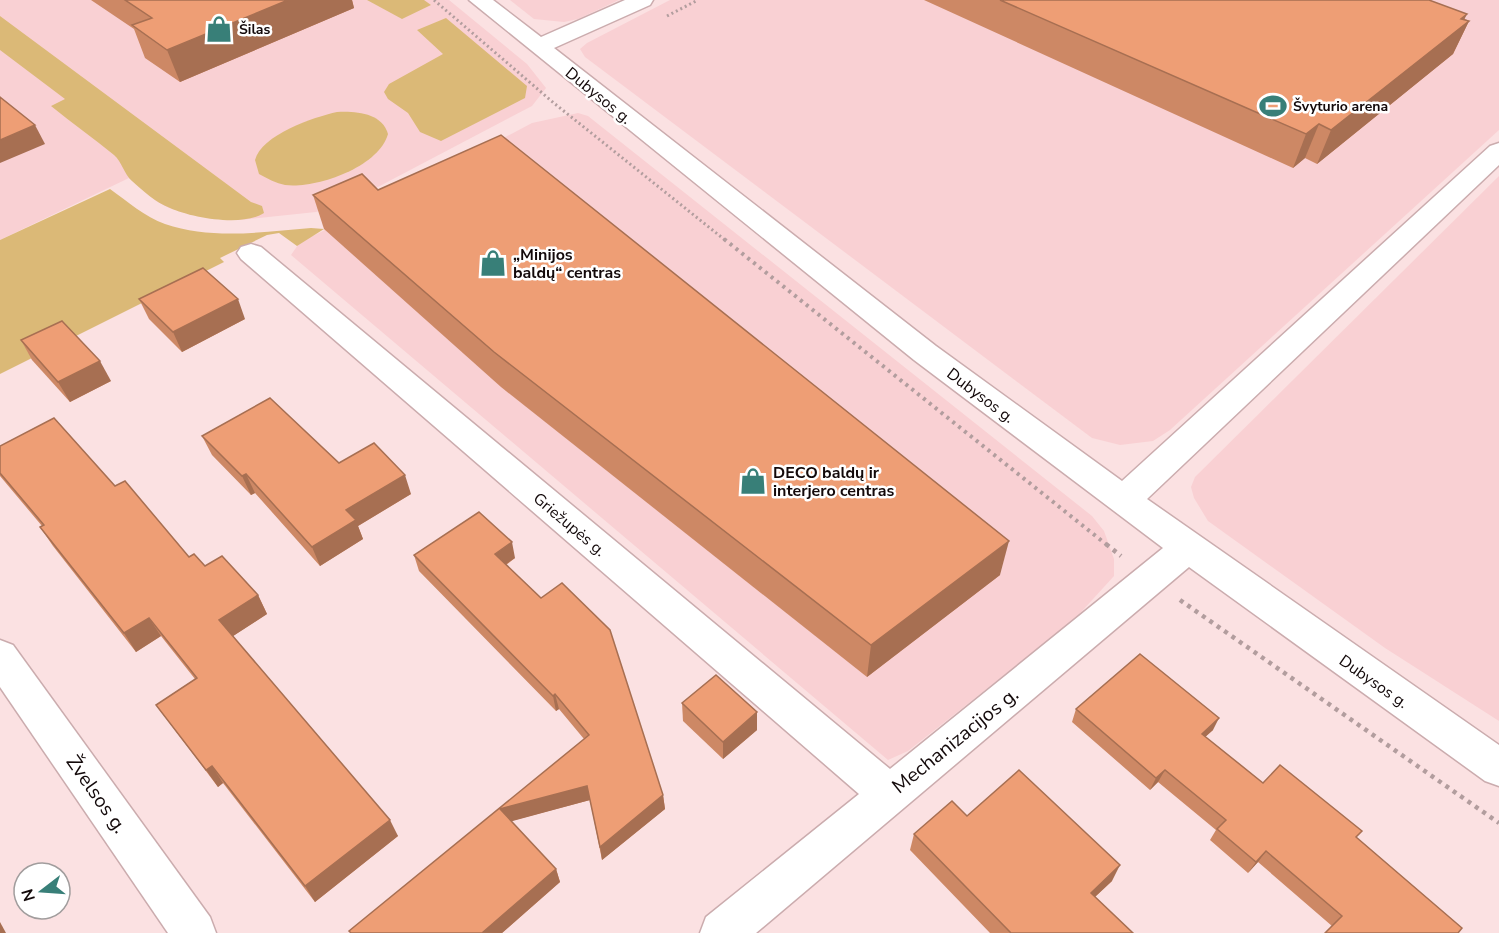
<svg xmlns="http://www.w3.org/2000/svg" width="1499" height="933" viewBox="0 0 1499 933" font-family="'Nunito Sans',sans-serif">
  <rect width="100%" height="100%" fill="#fbe1e2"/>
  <g fill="#f9d0d3">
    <polygon points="0,0 449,0 527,64 546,88 532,106 355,199 316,212 240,220 202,217 169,208 156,201 129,178 0,240"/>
    <polygon points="510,0 619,0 578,19 564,22 534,19"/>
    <polygon points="670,0 1499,0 1499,130 1170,430 1153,441 1120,445 1092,438 585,57 580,49 587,43"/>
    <polygon points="578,113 588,116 1092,516 1104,531 1114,559 1114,576 1073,621 908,751 888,760 291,255 300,242 371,208 532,123"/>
    <polygon points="1499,176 1499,721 1385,648 1208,521 1194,498 1191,487 1195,477"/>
  </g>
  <g fill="#dbb977">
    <polygon points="367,0 424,0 431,5 402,19"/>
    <path d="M 0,16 L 251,202 L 262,206 L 264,213 C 243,227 192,218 170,208 C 155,202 143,191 132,181 C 124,174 122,162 114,155 C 93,138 72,123 51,106 L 65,99 L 0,50 Z"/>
    <polygon points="446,18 527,86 525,98 441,141 420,132 408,113 388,99 384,92 389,84 443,54 417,30"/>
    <path d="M 337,112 C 356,111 382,113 388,134 C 379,167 316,189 285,185 C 276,183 268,179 259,174 L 255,160 C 261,135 314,117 337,112 Z"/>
    <path d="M 110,189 C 127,201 145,217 165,224 C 212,240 262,232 311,228 L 324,229 L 297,246 L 279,233 L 267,235 L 220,258 L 224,262 L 0,374 L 0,240 Z"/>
  </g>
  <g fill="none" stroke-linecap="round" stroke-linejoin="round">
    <defs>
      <g id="minor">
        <polygon points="469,0 493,0 541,37 625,0 653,0 650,5 554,48 936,346 1122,481 1490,146 1499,143 1499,165 1147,499 1499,745 1499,786 1485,781 1189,567 756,933 700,933 706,917 859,794 241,259 237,253 241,247 251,244 261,247 890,769 1163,548 914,360"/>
        <polygon points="0,640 13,645 210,917 216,933 168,933 0,687"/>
      </g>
    </defs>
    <use href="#minor" stroke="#cbacae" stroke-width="3"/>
    <g stroke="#b29d9e" stroke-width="3" stroke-dasharray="2 3" stroke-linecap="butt">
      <polyline points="434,0 555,104 725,240"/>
      <polyline points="667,16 698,0"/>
    </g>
    <polyline stroke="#b29d9e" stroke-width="4" stroke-dasharray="3 4.5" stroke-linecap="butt" points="724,239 1107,545"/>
    <g stroke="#b29d9e" stroke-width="4.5" stroke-dasharray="4 5" stroke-linecap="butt">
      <polyline points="1106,544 1121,556"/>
      <polyline points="1180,600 1499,823"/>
    </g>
    <use href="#minor" fill="#fff" fill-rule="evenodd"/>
  </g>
  <g fill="#cd8865">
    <polygon points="91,0 352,0 354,8 180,82 145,58 134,29"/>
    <polygon points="924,0 1429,0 1469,21 1453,54 1317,164 1305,158 1293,168"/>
    <polygon points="378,190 1000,575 867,677 501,387 324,229 313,195"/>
    <polygon points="139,299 245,319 182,352 149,319"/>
    <polygon points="21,340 111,381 70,402 32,360"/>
    <polygon points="202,436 339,463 411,494 358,526 363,539 320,566 255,493 251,495 212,455"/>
    <polygon points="0,446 115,486 189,557 258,595 267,614 233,636 398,836 315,902 223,783 218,787 156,705 195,679 161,636 136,652 53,546 40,527 42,526 0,476"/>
    <polygon points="414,555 515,558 506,565 663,795 665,809 602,860 590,800 511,821 556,869 560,882 502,933 351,933 584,739 559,709 556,711 419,571"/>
    <polygon points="682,703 757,730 723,759 683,721"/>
    <polygon points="1076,709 1213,730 1205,737 1263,783 1356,837 1462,928 1332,926 1258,862 1248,873 1210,840 1216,830 1158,782 1150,790 1072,722"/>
    <polygon points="967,816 1112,881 1095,897 1133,933 990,933 910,850 914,834"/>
  </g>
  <g fill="#a76f52">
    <polygon points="288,0 352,0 354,8 180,82 167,50"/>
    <polygon points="1467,14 1460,28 1469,21 1453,54 1317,164 1331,130"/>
    <polygon points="1319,124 1305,158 1293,168 1306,134"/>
    <polygon points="35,125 45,144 0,163 0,140"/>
    <polygon points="238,299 245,319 182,352 173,332"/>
    <polygon points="100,361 111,381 70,402 58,382"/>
    <polygon points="246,474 255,493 251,495 242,476"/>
    <polygon points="405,475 411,494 358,526 363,539 320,566 312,547 346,510"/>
    <polygon points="1009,541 1000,575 867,677 871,645"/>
    <polygon points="512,542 515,558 499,569 495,554"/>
    <polygon points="258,595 267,614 230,638 219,620"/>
    <polygon points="149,618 161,636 136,652 124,633"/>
    <polygon points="555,694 559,709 556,711 553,696"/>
    <polygon points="757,712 757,730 723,759 723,742"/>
    <polygon points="1219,718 1213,730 1195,746 1202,734"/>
    <polygon points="212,766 223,783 218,787 206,770"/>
    <polygon points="1165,770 1158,782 1150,790 1156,778"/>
    <polygon points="587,786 590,800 505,823 500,809"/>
    <polygon points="663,795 665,809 602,860 600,847"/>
    <polygon points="390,820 398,836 315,902 305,886"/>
    <polygon points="1266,851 1258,862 1248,873 1256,862"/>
    <polygon points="1120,865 1112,881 1083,908 1091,893"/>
    <polygon points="556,869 560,882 502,933 482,933"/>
    <polygon points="0,922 6,933 0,933"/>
  </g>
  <g fill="#ee9e75" stroke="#a76f52" stroke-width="1.5">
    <polygon points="125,0 288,0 167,50 132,25 152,18"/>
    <polygon points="1000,0 1429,0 1467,14 1461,19 1469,21 1331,130 1319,124 1306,134"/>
    <polygon points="0,97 35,125 0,140"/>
    <polygon points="501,135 1009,541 871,645 494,352 313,195 362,174 378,190"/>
    <polygon points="203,268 238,299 173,332 139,299"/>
    <polygon points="62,321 100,361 58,382 21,340"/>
    <polygon points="270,398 339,463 374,443 405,475 346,510 356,520 312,547 246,474 242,476 202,436"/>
    <polygon points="54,418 115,486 125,481 189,557 194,554 205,566 222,556 258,595 219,620 390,820 305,886 212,766 206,770 156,705 197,678 149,618 124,633 40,527 44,525 0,473 0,446"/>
    <polygon points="479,512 512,542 495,554 541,598 562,583 610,630 663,795 600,847 587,786 500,809 556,869 482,933 351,933 349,931 589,735 555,694 553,696 414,555"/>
    <polygon points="1140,654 1219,718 1202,734 1263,783 1280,765 1362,831 1356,837 1462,928 1458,933 1325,933 1342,916 1266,851 1256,862 1217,829 1226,820 1165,770 1156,778 1076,709"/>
    <polygon points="716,675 757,712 723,742 682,703"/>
    <polygon points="1019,770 1120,865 1091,893 1133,933 1011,933 914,834 952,801 967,816"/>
  </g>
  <defs>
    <symbol id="shop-bare" viewBox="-9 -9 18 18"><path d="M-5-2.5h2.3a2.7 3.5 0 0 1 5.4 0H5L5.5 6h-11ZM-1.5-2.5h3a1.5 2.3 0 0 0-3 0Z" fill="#387f78" stroke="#fff" stroke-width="2.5" paint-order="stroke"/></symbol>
    <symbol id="stadium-bare" viewBox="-9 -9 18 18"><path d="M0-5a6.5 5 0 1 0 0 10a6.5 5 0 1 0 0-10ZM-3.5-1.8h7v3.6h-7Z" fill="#387f78" stroke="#fff" stroke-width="2.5" paint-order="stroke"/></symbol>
  </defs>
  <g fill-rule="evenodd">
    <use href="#shop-bare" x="200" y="10" width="38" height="38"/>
    <use href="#stadium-bare" x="1254" y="87" width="38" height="38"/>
    <use href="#shop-bare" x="474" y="244" width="38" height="38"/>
    <use href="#shop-bare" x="734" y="462" width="38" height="38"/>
  </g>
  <g text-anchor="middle" stroke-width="5" stroke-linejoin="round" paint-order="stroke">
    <g font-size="14" font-weight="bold" fill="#13090a" stroke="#fff" text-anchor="start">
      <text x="239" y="34">Šilas</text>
      <text x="1293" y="111">Švyturio arena</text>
    </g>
    <g font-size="16" fill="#13090a" stroke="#fff">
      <text transform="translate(599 95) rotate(39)" y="6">Dubysos g.</text>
      <text transform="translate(981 395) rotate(37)" y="6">Dubysos g.</text>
      <text transform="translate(570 524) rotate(40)" y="6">Griežupės g.</text>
      <text transform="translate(1374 681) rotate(35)" y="6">Dubysos g.</text>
    </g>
    <g font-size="16" font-weight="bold" fill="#13090a" stroke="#fff" text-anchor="start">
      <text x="513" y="260">„Minijos<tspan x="513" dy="18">baldų“ centras</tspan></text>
      <text x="773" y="478">DECO baldų ir<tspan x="773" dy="18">interjero centras</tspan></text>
    </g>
    <g font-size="20" fill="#13090a" stroke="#fff">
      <text transform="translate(955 740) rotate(-39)" y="7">Mechanizacijos g.</text>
      <text transform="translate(97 794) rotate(55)" y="7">Žvelsos g.</text>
    </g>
  </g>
  <g transform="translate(42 891) rotate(253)"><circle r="28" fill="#ffffff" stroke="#a19d9d" stroke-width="1.5"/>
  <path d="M0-4.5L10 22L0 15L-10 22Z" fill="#387f78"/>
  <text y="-9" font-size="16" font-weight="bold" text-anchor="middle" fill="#13090a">N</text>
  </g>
</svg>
